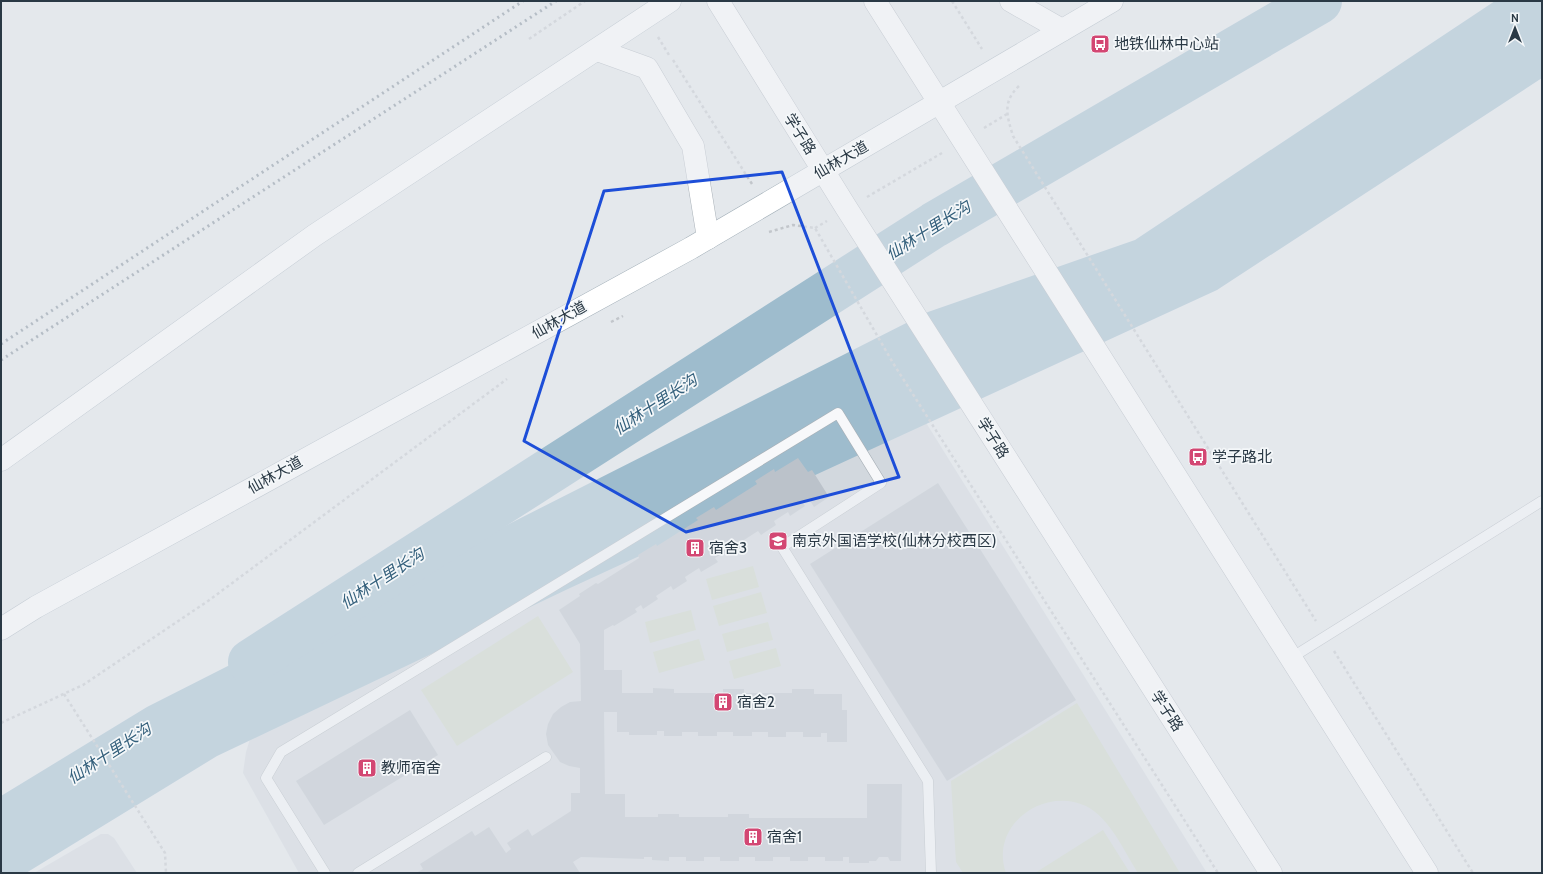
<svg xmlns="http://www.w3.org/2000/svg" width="1543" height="874" viewBox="0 0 1543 874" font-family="Cabin,'Noto Sans SC',sans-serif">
  <rect width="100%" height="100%" fill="#e4e8ec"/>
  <g fill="#d2d8de">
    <polygon points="885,357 1207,873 299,873 243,773 246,752 254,726"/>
    <polygon points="101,834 108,834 114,838 137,873 34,873"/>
  </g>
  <g fill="#ccd6c5">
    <polygon points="753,566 759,587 712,600 706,579"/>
    <polygon points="761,592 767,613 719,626 713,606"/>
    <polygon points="691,610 696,630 650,643 645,622"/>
    <polygon points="538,616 573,672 457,746 421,690"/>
    <polygon points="768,622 773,640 727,652 722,634"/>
    <polygon points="699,639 705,660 659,673 653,652"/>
    <polygon points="776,648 781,666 734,679 729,661"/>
    <path d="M 1077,703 L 1180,873 L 1138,873 C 1124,851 1110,818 1086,806 C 1043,786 989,826 1006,873 L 963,873 L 956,862 L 951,781 Z"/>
    <polygon points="1103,830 1130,873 1035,873"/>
  </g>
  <polygon fill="#9ebccd" points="1495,1 1542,1 1542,78 1217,290 570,588 217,756 26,873 1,873 1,796 147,707 928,312 1135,240"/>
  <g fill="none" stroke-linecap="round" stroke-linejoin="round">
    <polyline stroke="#9ebccd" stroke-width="46" points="251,662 934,225 1319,1"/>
  </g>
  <g fill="#bbc2ca">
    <polygon points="798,458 808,472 812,470 829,497 814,507 809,499 803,503 805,506 790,516 788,512 774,521 776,525 761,535 758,531 744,540 746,544 732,553 729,549 715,558 718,562 701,572 699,568 685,577 687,581 673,590 671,586 656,596 658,599 643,609 641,605 635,609 637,612 614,626 613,625 604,630 604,670 622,670 622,693 653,693 653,688 674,689 674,693 723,693 723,689 744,689 744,693 792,693 792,689 814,689 814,694 842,694 842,710 847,710 847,742 827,742 827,733 821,733 821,737 803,737 803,732 786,732 786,737 768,737 768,732 752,732 752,736 733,736 733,732 717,732 717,736 698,736 698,732 682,732 682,736 664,736 664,731 657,731 657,735 629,735 629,732 617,732 617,712 604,712 605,794 625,794 625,817 658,817 658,814 679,814 679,817 728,817 728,814 749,814 749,818 867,818 867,784 902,784 901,861 890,861 888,857 879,857 876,861 869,861 869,863 849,863 849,857 843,857 843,861 825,861 825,857 808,857 808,861 790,861 790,857 773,857 773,861 755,861 755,857 739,857 739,861 720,861 720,857 704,857 704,861 686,861 686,857 669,857 669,861 652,860 652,857 644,857 644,859 581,857 573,862 580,873 416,873 423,869 420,864 472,831 475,836 489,827 506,853 511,849 507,843 528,829 532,836 571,811 571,793 580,793 580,768 569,766 560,762 548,745 546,734 548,724 553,714 561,707 570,702 581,701 580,644 559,610 580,596 579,594 596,583 598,584 639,558 638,555 656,544 657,546 698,520 696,518 714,507 716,510 757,484 755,481 774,469 775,472"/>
    <polygon points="938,483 1076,700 947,781 810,564"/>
    <polygon points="410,710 438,755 324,825 296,781"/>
  </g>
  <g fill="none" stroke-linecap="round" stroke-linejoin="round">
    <defs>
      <g id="lane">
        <polyline points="1291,658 1542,501"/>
        <polyline points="325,873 266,778 281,752 838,413 881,483 782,547 928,781 931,873"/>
        <polyline points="358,873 546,757"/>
      </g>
      <g id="secondary">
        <polyline points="718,1 847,209 1271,873"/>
        <polyline points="875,1 1427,873"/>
        <polyline points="1011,1 1062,30"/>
        <polyline points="597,50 647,68 693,146 708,238"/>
      </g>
      <g id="primary">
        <polyline points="1,460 315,235 670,1"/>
        <polyline points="1,629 36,607 691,248 1112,1"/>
      </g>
    </defs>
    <use href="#lane" stroke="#a8b0b7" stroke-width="11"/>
    <use href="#secondary" stroke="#a8b0b7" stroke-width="23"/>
    <use href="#primary" stroke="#a2afb8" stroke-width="23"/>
    <g stroke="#c2c6cb" stroke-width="2.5" stroke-dasharray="3 3" stroke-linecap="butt">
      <polyline points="952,1 982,49"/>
      <polyline points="658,37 669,55"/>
      <polyline points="529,39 585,1"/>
      <polyline points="673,60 752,184"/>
      <path d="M 1019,86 C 1002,102 1007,116 1013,136 L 1316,621"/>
      <polyline points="984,128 1007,114"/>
      <polyline points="867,197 942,153"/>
      <polyline points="815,228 827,221"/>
      <polyline points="769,232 793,225 815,228 893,363 1218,873"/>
      <polyline points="611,322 623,316"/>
      <polyline points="1334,651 1473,873"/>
      <polyline points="64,694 165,853 166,873"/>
      <polyline points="1,723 83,685 208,601 507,379"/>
    </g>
    <use href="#lane" stroke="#f7f8fa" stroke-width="10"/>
    <use href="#secondary" stroke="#fff" stroke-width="22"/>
    <use href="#primary" stroke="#fff" stroke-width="22"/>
    <g stroke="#7c8a96" stroke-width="3" stroke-dasharray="2 4" stroke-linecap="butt">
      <polyline points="1,344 523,1"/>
      <polyline points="1,360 556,1"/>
    </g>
  </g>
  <path d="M0 0H1543V874H0ZM 782,172 L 899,477 L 686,532 L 524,441 L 604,191 Z" fill="#e4e8ec" fill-opacity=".55" fill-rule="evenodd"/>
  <path fill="none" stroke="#1d4ed8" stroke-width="3" stroke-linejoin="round" d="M 782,172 L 899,477 L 686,532 L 524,441 L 604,191 Z"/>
  <defs>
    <symbol id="bus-square" viewBox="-11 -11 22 22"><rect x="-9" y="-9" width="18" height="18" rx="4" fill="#d34773" stroke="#f4f7f9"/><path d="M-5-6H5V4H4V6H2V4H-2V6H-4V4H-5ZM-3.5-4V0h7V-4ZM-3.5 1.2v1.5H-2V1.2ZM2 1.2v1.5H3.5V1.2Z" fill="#fff"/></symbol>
    <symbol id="school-square" viewBox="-11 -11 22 22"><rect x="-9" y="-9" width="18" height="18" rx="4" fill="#d34773" stroke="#f4f7f9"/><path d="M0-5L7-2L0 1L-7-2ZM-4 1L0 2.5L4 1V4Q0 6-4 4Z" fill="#fff"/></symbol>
    <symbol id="building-square" viewBox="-11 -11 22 22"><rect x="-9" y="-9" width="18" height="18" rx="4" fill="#d34773" stroke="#f4f7f9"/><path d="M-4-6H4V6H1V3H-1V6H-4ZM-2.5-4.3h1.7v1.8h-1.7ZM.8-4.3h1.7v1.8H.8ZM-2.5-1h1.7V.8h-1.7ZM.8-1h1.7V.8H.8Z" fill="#fff"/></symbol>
  </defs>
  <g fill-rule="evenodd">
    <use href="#bus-square" x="1089" y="33" width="22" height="22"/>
    <use href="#bus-square" x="1187" y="446" width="22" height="22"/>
    <use href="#school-square" x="767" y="530" width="22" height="22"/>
    <use href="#building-square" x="684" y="537" width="22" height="22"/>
    <use href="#building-square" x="712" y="691" width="22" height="22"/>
    <use href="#building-square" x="356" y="757" width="22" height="22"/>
    <use href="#building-square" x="742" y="826" width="22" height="22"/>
  </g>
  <g text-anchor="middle" stroke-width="3.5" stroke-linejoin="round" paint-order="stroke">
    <g font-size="15" fill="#2a3945" stroke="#f4f7f9" text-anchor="start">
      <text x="1114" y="49">地铁仙林中心站</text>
      <text x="1212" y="462">学子路北</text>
      <text x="792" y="546">南京外国语学校(仙林分校西区)</text>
      <text x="709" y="553">宿舍3</text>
      <text x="737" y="707">宿舍2</text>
      <text x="381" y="773">教师宿舍</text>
      <text x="767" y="842">宿舍1</text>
    </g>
    <g font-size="15" fill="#2a3945" stroke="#f4f7f9">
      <text transform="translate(800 134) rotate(58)" y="5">学子路</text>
      <text transform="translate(841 160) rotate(-30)" y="5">仙林大道</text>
      <text transform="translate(559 320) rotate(-29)" y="5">仙林大道</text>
      <text transform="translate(993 438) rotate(58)" y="5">学子路</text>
      <text transform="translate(275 475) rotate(-29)" y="5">仙林大道</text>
      <text transform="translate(1167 711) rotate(57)" y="5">学子路</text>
    </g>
    <g font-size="16" font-style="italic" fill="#335f7b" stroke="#f4f7f9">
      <text transform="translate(928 230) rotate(-32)" y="6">仙林十里长沟</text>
      <text transform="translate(655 404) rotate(-33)" y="6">仙林十里长沟</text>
      <text transform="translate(382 578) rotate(-33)" y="6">仙林十里长沟</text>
      <text transform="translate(109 753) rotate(-33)" y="6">仙林十里长沟</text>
    </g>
  </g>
  <rect width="1543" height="874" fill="none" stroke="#2a3945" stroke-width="4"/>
  <g transform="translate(1515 28)" stroke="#f4f7f9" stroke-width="3" paint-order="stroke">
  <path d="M0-3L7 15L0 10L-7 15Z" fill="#2a3945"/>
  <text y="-6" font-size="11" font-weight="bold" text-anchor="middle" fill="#2a3945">N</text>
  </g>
</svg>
